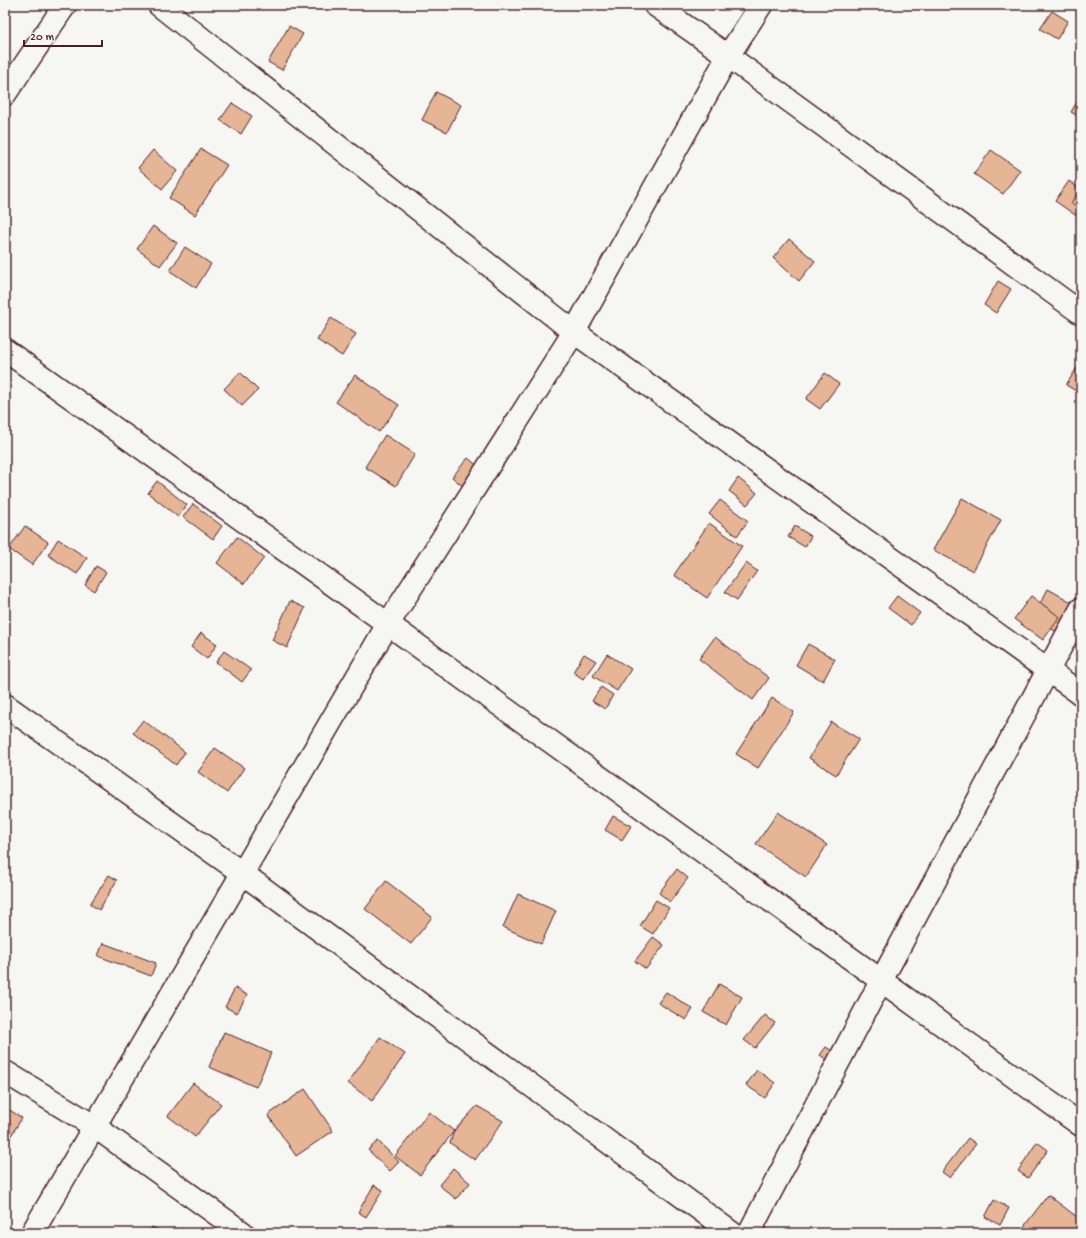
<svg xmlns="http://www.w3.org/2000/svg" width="1086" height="1238" viewBox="0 0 1086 1238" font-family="'Gochi Hand',sans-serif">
  <rect width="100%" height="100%" fill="#f6f6f2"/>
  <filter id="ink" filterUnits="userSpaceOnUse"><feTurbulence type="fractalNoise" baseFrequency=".025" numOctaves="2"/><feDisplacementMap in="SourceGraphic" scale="8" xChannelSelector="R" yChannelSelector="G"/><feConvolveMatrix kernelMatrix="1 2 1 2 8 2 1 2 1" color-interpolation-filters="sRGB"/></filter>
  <g filter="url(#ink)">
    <g fill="#e5b596" stroke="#4a1f2b">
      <polygon points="1052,11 1068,21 1057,39 1040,29"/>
      <polygon points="289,26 303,34 282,70 268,62"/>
      <polygon points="436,92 461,105 447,132 422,120"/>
      <polygon points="1081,95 1081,118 1071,112"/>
      <polygon points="232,103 252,116 241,134 220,120"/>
      <polygon points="201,149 227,165 195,215 169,198"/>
      <polygon points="153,150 177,171 162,189 138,168"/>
      <polygon points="991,150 1020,170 1003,194 974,174"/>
      <polygon points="1069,181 1081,190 1081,219 1055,201"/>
      <polygon points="1081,187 1081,209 1071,203"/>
      <polygon points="153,226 177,243 160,266 137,249"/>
      <polygon points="789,239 815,261 799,281 773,258"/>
      <polygon points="185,247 211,264 196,288 170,271"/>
      <polygon points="998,281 1011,289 996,313 984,305"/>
      <polygon points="331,318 356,334 342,356 317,340"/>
      <polygon points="1080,363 1081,364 1081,394 1066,385"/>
      <polygon points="240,372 258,390 242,406 224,389"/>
      <polygon points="825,373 839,384 820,409 806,399"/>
      <polygon points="355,375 399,405 379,432 336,402"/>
      <polygon points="385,435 415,454 396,486 365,467"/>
      <polygon points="468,458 480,468 464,487 452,477"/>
      <polygon points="738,478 757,493 747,505 729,491"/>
      <polygon points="157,481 187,505 178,517 148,493"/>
      <polygon points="962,498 1001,520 973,571 933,550"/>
      <polygon points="720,500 748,521 737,536 709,514"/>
      <polygon points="193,504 222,526 213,539 183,517"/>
      <polygon points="709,523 742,546 707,598 674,575"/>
      <polygon points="25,526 48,542 32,565 9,549"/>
      <polygon points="795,526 811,536 805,547 788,537"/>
      <polygon points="237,537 264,558 244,584 217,563"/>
      <polygon points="58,539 87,558 77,574 48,555"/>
      <polygon points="746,563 757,571 737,600 725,592"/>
      <polygon points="96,566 106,572 94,591 85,585"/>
      <polygon points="1048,589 1075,604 1059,633 1032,618"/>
      <polygon points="897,596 920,613 911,625 888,608"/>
      <polygon points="1031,596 1060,617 1043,640 1014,619"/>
      <polygon points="290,601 305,608 287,648 272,640"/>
      <polygon points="201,633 217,644 207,659 191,647"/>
      <polygon points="715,637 769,678 753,700 699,659"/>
      <polygon points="808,644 835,659 823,681 796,665"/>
      <polygon points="224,651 251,670 242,682 216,662"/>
      <polygon points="584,654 596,661 583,679 573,672"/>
      <polygon points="607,654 631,669 617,691 593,676"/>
      <polygon points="601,687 613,695 605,709 592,701"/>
      <polygon points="772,698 794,712 758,768 736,754"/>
      <polygon points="143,720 185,752 176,765 133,733"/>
      <polygon points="831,722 859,739 836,775 809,758"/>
      <polygon points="215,748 244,768 227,793 198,772"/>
      <polygon points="778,812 827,845 806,877 756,844"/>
      <polygon points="613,816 631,826 622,840 605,830"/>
      <polygon points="677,869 688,878 670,902 659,893"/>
      <polygon points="109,875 117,880 99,910 90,904"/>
      <polygon points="386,881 432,917 411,944 365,909"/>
      <polygon points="518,894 556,911 541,944 503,927"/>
      <polygon points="656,900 669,908 653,934 640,926"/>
      <polygon points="653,937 664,945 646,969 635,961"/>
      <polygon points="103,943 156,963 151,976 98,956"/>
      <polygon points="719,984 742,997 726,1025 703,1012"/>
      <polygon points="235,988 247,995 237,1013 225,1007"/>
      <polygon points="666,992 693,1009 686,1020 658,1003"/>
      <polygon points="765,1015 775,1023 755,1048 744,1040"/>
      <polygon points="224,1032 271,1053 256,1087 209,1067"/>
      <polygon points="380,1037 405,1054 372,1101 348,1083"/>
      <polygon points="826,1047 840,1056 834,1065 820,1055"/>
      <polygon points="757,1070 775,1083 765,1098 746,1085"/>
      <polygon points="193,1083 221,1104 195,1137 168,1116"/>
      <polygon points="305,1089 333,1131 296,1156 268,1115"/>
      <polygon points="477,1106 503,1121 475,1160 450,1143 454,1131"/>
      <polygon points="5,1107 22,1118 5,1145"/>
      <polygon points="429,1112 454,1131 420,1175 395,1156"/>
      <polygon points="968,1138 976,1144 950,1178 942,1172"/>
      <polygon points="378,1141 399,1162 390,1171 368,1150"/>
      <polygon points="1037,1142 1048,1150 1028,1178 1018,1171"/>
      <polygon points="453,1168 470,1183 456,1199 439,1185"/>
      <polygon points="374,1185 383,1190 366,1217 358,1212"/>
      <polygon points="1048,1195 1081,1220 1081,1225 1075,1233 1019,1233"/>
      <polygon points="994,1200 1009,1208 1000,1225 985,1217"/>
      <polygon points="152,1227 165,1233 149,1233"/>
    </g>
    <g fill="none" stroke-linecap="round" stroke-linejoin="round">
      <defs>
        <g id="minor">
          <polyline points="159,5 574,332 1081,694"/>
          <polyline points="655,5 728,56 1081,313"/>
          <polyline points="5,350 388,624 1081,1125"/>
          <polyline points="5,705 242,873 732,1233"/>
          <polyline points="5,1072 94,1126 243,1233"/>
          <polyline points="32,1233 388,624 574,332 728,56 761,5"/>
          <polyline points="749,1233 881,981 1081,609"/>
        </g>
        <polyline id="secondary" points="5,94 65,5"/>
      </defs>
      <use href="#minor" stroke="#4a1f2b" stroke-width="25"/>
      <use href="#secondary" stroke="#4a1f2b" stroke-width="25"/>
      <use href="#minor" stroke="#f6f6f2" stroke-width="22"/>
      <use href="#secondary" stroke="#f6f6f2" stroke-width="22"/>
    </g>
  </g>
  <rect width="1086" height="1238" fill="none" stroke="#f6f6f2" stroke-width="20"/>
  <rect x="10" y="10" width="1066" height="1218" fill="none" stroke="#4a1f2b" stroke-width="1.5" filter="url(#ink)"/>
  <path d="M24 40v6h78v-6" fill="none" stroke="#4a1f2b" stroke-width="2"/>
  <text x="30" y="40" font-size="12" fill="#4a1f2b" stroke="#f6f6f2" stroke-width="3" paint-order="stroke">20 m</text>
</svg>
